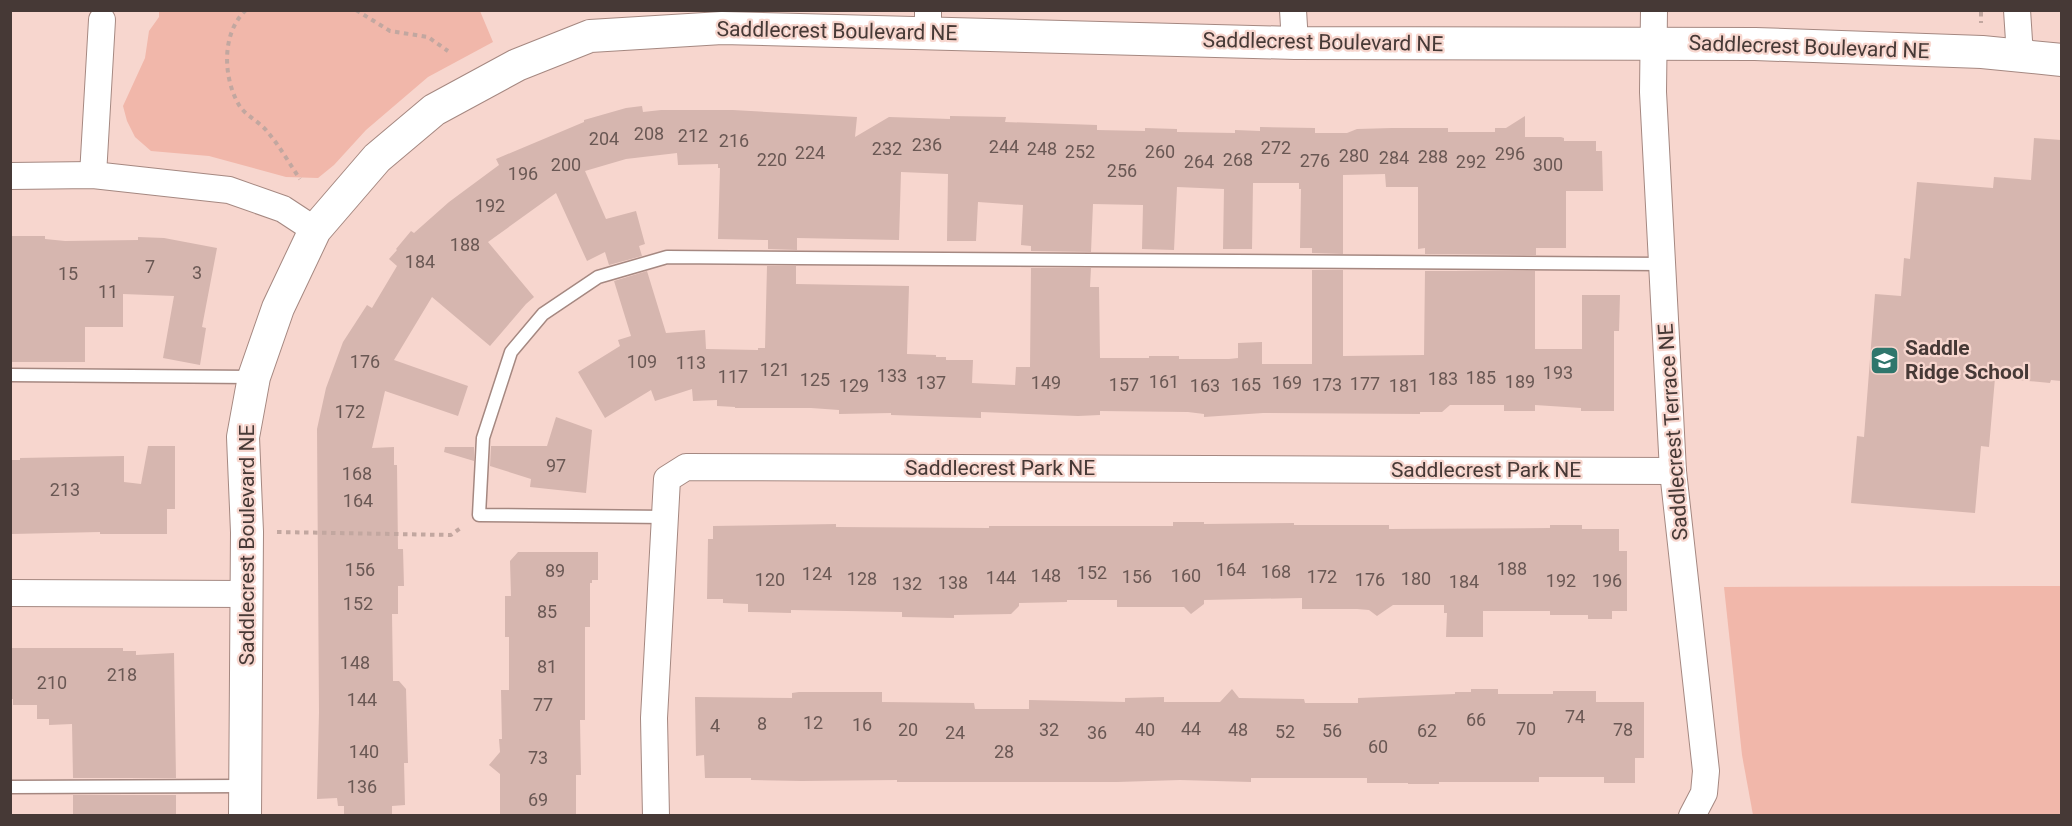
<svg xmlns="http://www.w3.org/2000/svg" width="2072" height="826" viewBox="0 0 2072 826" font-family="Roboto,sans-serif">
  <rect width="100%" height="100%" fill="#f7d6ce"/>
  <g fill="#f1b7aa">
    <polygon points="159,11 480,11 493,42 428,77 366,130 334,165 318,178 286,177 209,156 151,151 135,137 127,121 123,106 145,58 149,31 159,17"/>
    <polygon points="2061,586 2061,815 1753,815 1742,755 1724,587"/>
  </g>
  <g fill="#d6b6af">
    <polygon points="642,106 643,112 661,110 733,110 857,117 855,137 889,117 950,119 950,116 1006,117 1005,122 1097,125 1097,130 1145,131 1145,128 1177,129 1177,132 1235,133 1235,130 1260,131 1260,127 1315,128 1315,133 1347,133 1357,129 1392,128 1448,128 1448,132 1495,132 1495,128 1506,128 1525,116 1525,137 1561,137 1564,138 1564,141 1596,141 1596,151 1602,151 1603,191 1566,191 1566,248 1536,248 1536,255 1425,254 1425,248 1418,249 1418,187 1386,187 1385,174 1343,175 1343,254 1312,253 1312,248 1300,248 1301,189 1299,189 1299,183 1253,183 1252,249 1223,249 1224,189 1177,187 1174,250 1142,249 1143,205 1093,204 1091,252 1031,251 1031,246 1021,245 1023,205 978,202 976,241 947,241 948,174 901,172 899,240 797,238 797,250 768,249 768,240 718,239 720,168 718,168 718,164 678,165 677,153 626,159 585,171 606,219 636,211 645,244 639,246 642,256 609,265 605,252 587,261 556,193 488,242 534,297 526,304 490,346 432,297 394,360 468,386 458,416 385,391 372,448 394,447 394,465 397,465 398,549 403,549 404,586 398,586 398,614 392,614 393,681 399,681 406,689 408,763 404,763 405,805 392,806 392,816 344,816 344,806 338,806 337,798 317,799 319,712 317,429 326,388 343,342 367,305 372,308 397,266 389,259 397,250 396,249 411,231 414,233 449,202 499,165 496,159 584,122 584,120 626,108"/>
    <polygon points="2034,138 2061,140 2061,381 2051,380 2050,383 1995,378 1989,447 1981,446 1975,513 1851,503 1857,436 1864,437 1875,294 1901,296 1904,258 1910,259 1917,182 1993,188 1994,177 2031,180"/>
    <polygon points="11,236 45,236 45,239 65,241 138,240 138,237 164,238 217,248 202,327 206,328 200,365 163,358 174,296 123,294 123,327 85,327 85,362 12,362"/>
    <polygon points="767,266 796,266 796,284 909,286 907,354 936,355 936,357 946,357 946,360 973,360 972,383 1015,385 1016,367 1030,367 1031,268 1091,268 1090,287 1099,287 1100,358 1149,358 1149,356 1179,356 1179,359 1229,359 1238,358 1238,343 1262,342 1262,364 1312,364 1312,270 1343,270 1343,356 1424,355 1425,271 1535,271 1535,349 1582,349 1582,295 1620,295 1619,331 1614,331 1614,411 1581,411 1581,408 1535,405 1535,411 1504,411 1504,405 1450,405 1442,412 1420,412 1420,414 1263,413 1204,417 1204,414 1188,412 1100,411 1100,415 1078,416 981,412 981,418 891,415 891,413 839,414 839,410 811,408 735,408 735,407 717,406 717,400 693,401 692,389 655,401 651,390 605,418 578,372 620,346 618,340 631,336 614,281 647,271 666,333 705,330 706,349 758,350 758,348 765,348"/>
    <polygon points="556,417 592,430 586,493 530,487 531,479 490,466 491,446 547,446"/>
    <polygon points="148,446 175,446 175,509 167,509 167,534 100,534 100,532 12,534 10,460 20,460 20,458 124,456 124,482 141,484"/>
    <polygon points="445,447 474,447 474,461 444,452"/>
    <polygon points="1173,522 1204,522 1204,524 1294,523 1294,525 1389,525 1389,529 1550,528 1550,525 1582,525 1582,529 1619,529 1619,551 1627,551 1627,611 1612,611 1612,619 1588,619 1588,615 1550,615 1550,611 1483,611 1483,637 1446,637 1447,613 1444,613 1444,605 1393,605 1377,616 1369,610 1357,609 1302,609 1302,598 1204,600 1204,604 1191,614 1184,607 1117,607 1117,600 1067,600 1067,602 1019,603 1019,606 1011,614 954,615 954,618 902,617 902,612 791,610 791,613 748,612 748,604 723,603 723,599 707,599 708,539 713,539 713,526 836,524 836,527 989,528 989,526 1173,526"/>
    <polygon points="518,552 598,552 598,580 592,580 592,583 590,583 590,627 585,627 585,720 580,720 581,775 576,775 576,816 500,816 500,774 489,765 500,752 499,739 502,739 501,690 509,690 509,637 505,637 505,596 511,596 510,561"/>
    <polygon points="10,648 123,648 123,651 136,651 136,655 174,653 176,778 73,778 72,724 49,725 49,719 37,719 37,705 13,705 13,699 10,699"/>
    <polygon points="1232,689 1239,698 1304,699 1305,703 1358,703 1358,698 1455,694 1455,692 1471,692 1471,689 1498,689 1498,694 1553,694 1553,691 1596,691 1596,702 1644,702 1644,758 1635,758 1635,783 1604,783 1604,777 1539,777 1539,782 1439,782 1439,784 1408,784 1408,783 1367,783 1367,778 1251,778 1251,782 1180,780 1117,782 897,782 897,780 802,781 751,780 751,778 705,778 704,755 696,756 695,697 792,698 792,693 799,692 882,692 882,702 974,703 975,709 1029,709 1029,700 1125,702 1125,698 1164,697 1164,702 1220,702"/>
    <rect x="73" y="795" width="103" height="21"/>
  </g>
  <g fill="none" stroke-linecap="round" stroke-linejoin="round">
    <defs>
      <g id="service">
        <polyline points="10,375 252,377"/>
        <polyline points="666,517 479,515 483,438 511,352 543,314 598,277 667,257 1662,264"/>
        <polyline points="10,787 244,786"/>
      </g>
      <g id="minor">
        <polyline points="1293,10 1295,43"/>
        <polyline points="1654,10 1653,92 1673,471 1706,771 1704,793 1692,816"/>
        <polyline points="2017,10 2020,56"/>
        <polyline points="928,33 928,10"/>
        <polyline points="93,175 102,20"/>
        <polyline points="10,176 93,175 229,190 283,209 315,230"/>
        <polyline points="10,593 247,594"/>
        <polyline points="656,816 654,718 667,479 686,467 1673,471"/>
      </g>
      <polyline id="tertiary" points="245,816 247,532 243,437 254,377 278,308 315,230 377,158 434,110 517,65 590,36 722,28 1295,43 1755,44 1982,52 2062,60"/>
    </defs>
    <use href="#service" stroke="#a58881" stroke-width="15"/>
    <use href="#minor" stroke="#a58881" stroke-width="28"/>
    <use href="#tertiary" stroke="#a58881" stroke-width="34"/>
    <g stroke="#c2a7a0" stroke-width="4" stroke-dasharray="4.5 4.5" stroke-linecap="butt">
      <path d="M 246,10 C 221,33 223,78 239,105 C 245,115 258,121 266,130 C 279,145 289,163 300,179"/>
      <polyline points="356,10 390,31 428,37 448,51"/>
      <polyline points="1981,12 1981,23"/>
      <polyline points="277,532 451,535 462,527"/>
    </g>
    <use href="#service" stroke="#fff" stroke-width="12"/>
    <use href="#minor" stroke="#fff" stroke-width="26"/>
    <use href="#tertiary" stroke="#fff" stroke-width="32"/>
  </g>
  <defs>
    <symbol id="school-square" viewBox="-11 -11 22 22"><rect x="-9" y="-9" width="18" height="18" rx="4" fill="#2f766c" stroke="#f7d6ce"/><path d="M0-5L7-2L0 1L-7-2ZM-4 1L0 2.5L4 1V4Q0 6-4 4Z" fill="#fff"/></symbol>
  </defs>
  <g fill-rule="evenodd">
    <use href="#school-square" x="1868" y="344" width="33" height="33"/>
  </g>
  <g text-anchor="middle" stroke-width="4.5" stroke-linejoin="round" paint-order="stroke">
    <g font-size="18" fill="#6a5854">
      <text x="649" y="140">208</text>
      <text x="693" y="142">212</text>
      <text x="604" y="145">204</text>
      <text x="734" y="147">216</text>
      <text x="927" y="151">236</text>
      <text x="1004" y="153">244</text>
      <text x="1276" y="154">272</text>
      <text x="887" y="155">232</text>
      <text x="1042" y="155">248</text>
      <text x="1080" y="158">252</text>
      <text x="1160" y="158">260</text>
      <text x="810" y="159">224</text>
      <text x="1510" y="160">296</text>
      <text x="1354" y="162">280</text>
      <text x="1433" y="163">288</text>
      <text x="1394" y="164">284</text>
      <text x="772" y="166">220</text>
      <text x="1238" y="166">268</text>
      <text x="1315" y="167">276</text>
      <text x="1199" y="168">264</text>
      <text x="1471" y="168">292</text>
      <text x="566" y="171">200</text>
      <text x="1548" y="171">300</text>
      <text x="1122" y="177">256</text>
      <text x="523" y="180">196</text>
      <text x="490" y="212">192</text>
      <text x="465" y="251">188</text>
      <text x="420" y="268">184</text>
      <text x="150" y="273">7</text>
      <text x="197" y="279">3</text>
      <text x="68" y="280">15</text>
      <text x="108" y="298">11</text>
      <text x="365" y="368">176</text>
      <text x="642" y="368">109</text>
      <text x="691" y="369">113</text>
      <text x="775" y="376">121</text>
      <text x="1558" y="379">193</text>
      <text x="892" y="382">133</text>
      <text x="733" y="383">117</text>
      <text x="1481" y="384">185</text>
      <text x="1443" y="385">183</text>
      <text x="815" y="386">125</text>
      <text x="1164" y="388">161</text>
      <text x="1520" y="388">189</text>
      <text x="931" y="389">137</text>
      <text x="1046" y="389">149</text>
      <text x="1287" y="389">169</text>
      <text x="1365" y="390">177</text>
      <text x="1124" y="391">157</text>
      <text x="1246" y="391">165</text>
      <text x="1327" y="391">173</text>
      <text x="854" y="392">129</text>
      <text x="1205" y="392">163</text>
      <text x="1404" y="392">181</text>
      <text x="350" y="418">172</text>
      <text x="556" y="472">97</text>
      <text x="357" y="480">168</text>
      <text x="65" y="496">213</text>
      <text x="358" y="507">164</text>
      <text x="1512" y="575">188</text>
      <text x="360" y="576">156</text>
      <text x="1231" y="576">164</text>
      <text x="555" y="577">89</text>
      <text x="1276" y="578">168</text>
      <text x="1092" y="579">152</text>
      <text x="817" y="580">124</text>
      <text x="1046" y="582">148</text>
      <text x="1186" y="582">160</text>
      <text x="1137" y="583">156</text>
      <text x="1322" y="583">172</text>
      <text x="1001" y="584">144</text>
      <text x="862" y="585">128</text>
      <text x="1416" y="585">180</text>
      <text x="770" y="586">120</text>
      <text x="1370" y="586">176</text>
      <text x="1561" y="587">192</text>
      <text x="1607" y="587">196</text>
      <text x="1464" y="588">184</text>
      <text x="953" y="589">138</text>
      <text x="907" y="590">132</text>
      <text x="358" y="610">152</text>
      <text x="547" y="618">85</text>
      <text x="355" y="669">148</text>
      <text x="547" y="673">81</text>
      <text x="122" y="681">218</text>
      <text x="52" y="689">210</text>
      <text x="362" y="706">144</text>
      <text x="543" y="711">77</text>
      <text x="1575" y="723">74</text>
      <text x="1476" y="726">66</text>
      <text x="813" y="729">12</text>
      <text x="762" y="730">8</text>
      <text x="862" y="731">16</text>
      <text x="715" y="732">4</text>
      <text x="1191" y="735">44</text>
      <text x="1526" y="735">70</text>
      <text x="908" y="736">20</text>
      <text x="1049" y="736">32</text>
      <text x="1145" y="736">40</text>
      <text x="1238" y="736">48</text>
      <text x="1623" y="736">78</text>
      <text x="1332" y="737">56</text>
      <text x="1427" y="737">62</text>
      <text x="1285" y="738">52</text>
      <text x="955" y="739">24</text>
      <text x="1097" y="739">36</text>
      <text x="1378" y="753">60</text>
      <text x="364" y="758">140</text>
      <text x="1004" y="758">28</text>
      <text x="538" y="764">73</text>
      <text x="362" y="793">136</text>
      <text x="538" y="806">69</text>
    </g>
    <g font-size="21" fill="#463936" stroke="#f7d6ce">
      <text transform="translate(837 31) rotate(1)" y="7">Saddlecrest Boulevard NE</text>
      <text transform="translate(1323 42) rotate(1)" y="7">Saddlecrest Boulevard NE</text>
      <text transform="translate(1809 47) rotate(2)" y="7">Saddlecrest Boulevard NE</text>
      <text transform="translate(1673 432) rotate(-94)" y="7">Saddlecrest Terrace NE</text>
      <text x="1000" y="475">Saddlecrest Park NE</text>
      <text x="1486" y="477">Saddlecrest Park NE</text>
      <text transform="translate(247 545) rotate(-90)" y="7">Saddlecrest Boulevard NE</text>
    </g>
    <g font-size="21" font-weight="bold" fill="#463936" stroke="#f7d6ce" text-anchor="start">
      <text x="1905" y="355">Saddle<tspan x="1905" dy="24">Ridge School</tspan></text>
    </g>
  </g>
  <rect width="2072" height="826" fill="none" stroke="#463936" stroke-width="24"/>
</svg>
